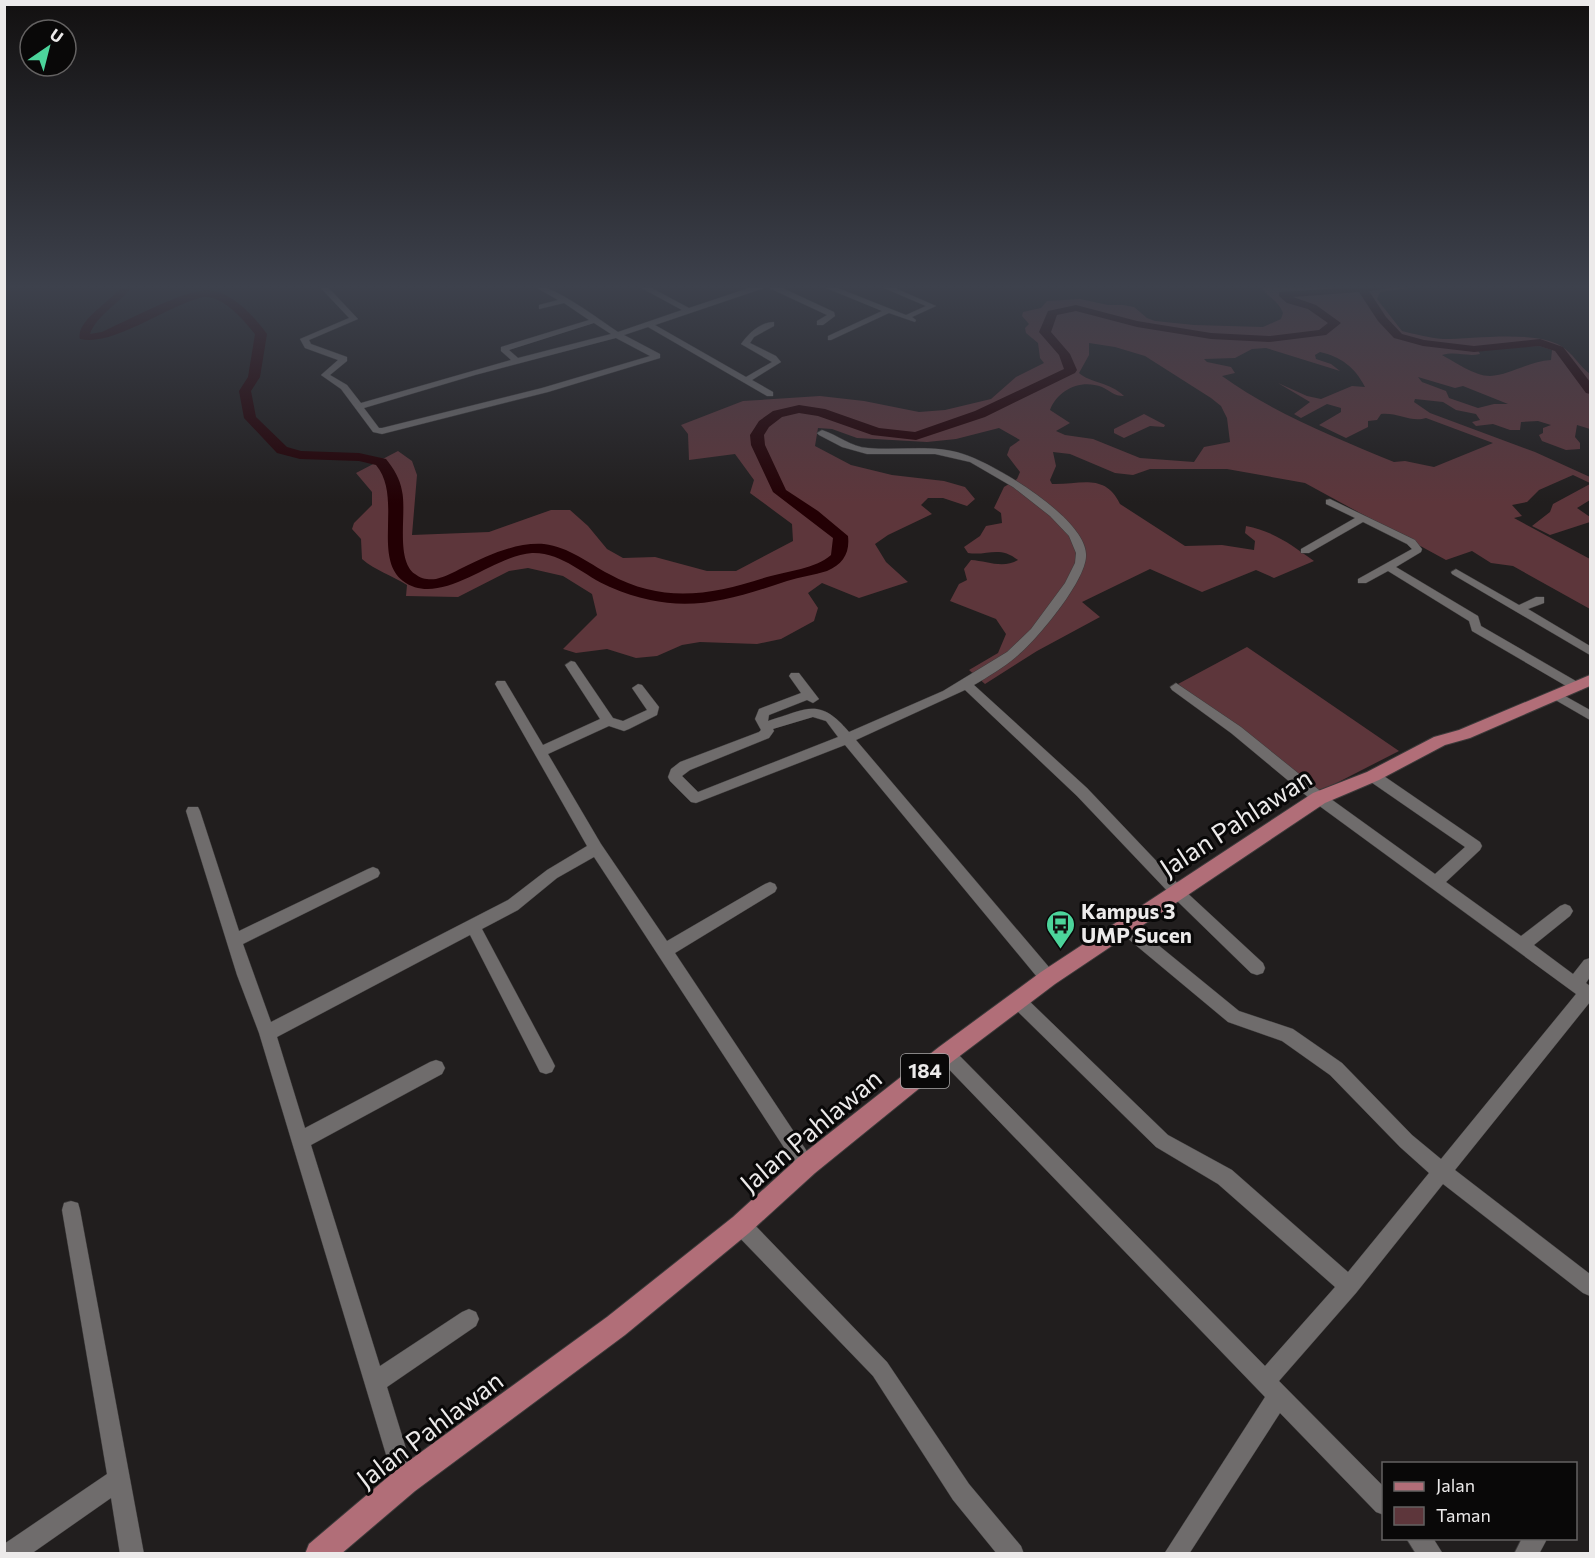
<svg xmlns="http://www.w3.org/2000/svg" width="1595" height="1558" viewBox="0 0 1595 1558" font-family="Commissioner,sans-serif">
  <rect width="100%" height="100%" fill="#211e1e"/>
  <g fill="#5d363b" fill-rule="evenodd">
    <path d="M 1264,285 L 1429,285 L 1380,292 L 1377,299 L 1402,331 C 1415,334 1429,338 1443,339 C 1474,339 1535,330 1561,346 C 1573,353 1579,366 1590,374 L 1590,429 L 1577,425 L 1575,437 L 1580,443 L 1580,449 L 1566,450 L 1542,441 L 1539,435 L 1543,433 L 1543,428 L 1551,425 L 1538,421 L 1521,422 L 1520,430 L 1510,430 L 1493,424 L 1476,426 L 1472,422 L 1480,420 L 1476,414 L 1456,410 L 1443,402 L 1415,399 L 1414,402 L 1430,413 L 1535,452 L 1590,477 L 1590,483 L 1573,475 L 1539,490 L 1527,502 L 1512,505 L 1522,516 L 1514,518 L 1590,559 L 1590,609 L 1513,566 L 1491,563 L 1472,551 L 1446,560 L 1305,483 L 1227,469 L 1150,469 L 1133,475 L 1115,473 L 1070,454 L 1053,452 L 1056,466 L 1050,480 L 1052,484 C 1079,485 1105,472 1120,504 L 1185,546 L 1222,545 L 1254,550 L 1255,541 L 1245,533 L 1246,526 C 1273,531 1292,545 1314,561 L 1274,578 L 1256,570 L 1202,592 L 1150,569 L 1082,602 L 1100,617 L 1037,651 L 985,684 L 969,670 L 998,653 L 1006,634 L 996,619 L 950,601 L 959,584 L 967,580 L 964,569 L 971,560 C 987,561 1003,569 1018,560 C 999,545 988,556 968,553 L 964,547 L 980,536 L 986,526 L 1002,523 L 1001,513 L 994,508 L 1004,487 L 1017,479 L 1020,472 L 1007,455 L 1010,447 L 1020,440 L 999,428 L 956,439 L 927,442 L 857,438 L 832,429 L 818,428 L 815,446 L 851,465 L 892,475 L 944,481 L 965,487 L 975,499 L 967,506 L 943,498 L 928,498 L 921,505 L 932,514 L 888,535 L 875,544 L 886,562 L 908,582 L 859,598 L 822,583 L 808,593 L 818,608 L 814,621 L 781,639 L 757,644 L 700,642 L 682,645 L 657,656 L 636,658 L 607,649 L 576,653 L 563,649 L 597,615 L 592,594 L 563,576 L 528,568 L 509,571 L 458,597 L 406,596 L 407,585 C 391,575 376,571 362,559 L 361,539 L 352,529 L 354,523 L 372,505 L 372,492 L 356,473 L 398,451 L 412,461 L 417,475 L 412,535 L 489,532 L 551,510 L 570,510 L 588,526 L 607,549 L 623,558 L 655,557 L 707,571 L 736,571 L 793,541 L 792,524 L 750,493 L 754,480 L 735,454 L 689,460 L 688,434 L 681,425 L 743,401 L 820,396 L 864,401 L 919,412 L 945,410 L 991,399 L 1016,377 L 1044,363 L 1040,358 L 1038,343 L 1026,333 L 1025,328 L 1029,324 L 1022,316 L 1023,312 L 1041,308 L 1047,301 L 1080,299 L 1108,305 L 1123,305 L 1134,307 L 1147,318 L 1155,321 L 1194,325 L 1263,327 L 1281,319 L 1283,313 C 1278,299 1266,297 1261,286 ZM 1089,343 L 1115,347 L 1145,356 L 1211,398 L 1221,406 L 1227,418 L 1230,442 L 1204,447 L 1194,462 L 1140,458 L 1093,439 L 1065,435 L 1056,431 L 1070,423 L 1050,410 C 1058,390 1080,379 1102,387 C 1110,391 1114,396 1124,396 C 1110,382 1090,383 1079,373 L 1089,355 ZM 1539,346 L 1552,350 L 1551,360 C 1529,361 1510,375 1490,376 C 1475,376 1455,362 1442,355 C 1457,351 1466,357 1480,354 L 1478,350 ZM 1266,348 L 1340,371 L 1331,364 L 1316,359 L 1315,355 L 1320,352 C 1341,357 1355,367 1365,387 L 1352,386 L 1321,399 L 1307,396 L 1278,383 L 1310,402 L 1294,414 L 1301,418 L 1327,404 L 1341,408 L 1341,412 L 1319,425 L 1346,438 L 1368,427 L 1368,421 L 1377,420 L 1381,414 C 1397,412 1412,423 1426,418 L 1493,443 L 1434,467 L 1405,461 L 1394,462 C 1336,438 1273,413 1222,376 L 1235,373 L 1231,367 L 1207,362 L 1204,359 L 1235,358 L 1252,349 ZM 1418,377 L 1455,388 L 1463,386 L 1508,404 L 1494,404 L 1478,408 L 1449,398 L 1446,391 L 1422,382 Z"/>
    <polygon points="1144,414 1165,425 1164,427 1150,426 1124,438 1114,433 1114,429"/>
    <polygon points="1590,484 1590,500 1577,508 1590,517 1590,522 1550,535 1532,526 1550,512 1553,504"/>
    <polygon points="1247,647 1399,751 1317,793 1178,684"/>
  </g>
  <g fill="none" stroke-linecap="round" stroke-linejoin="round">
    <path fill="#230004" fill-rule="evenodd" d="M 123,285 L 133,285 C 122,302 96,315 90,334 L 102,332 C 126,321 186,289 209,290 C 232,292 255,317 267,334 L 260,377 L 251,391 L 256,417 L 287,447 L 301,451 L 359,453 L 386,459 C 394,469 400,479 402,491 C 407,512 395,560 415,574 C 421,579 429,580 436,579 C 445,577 454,572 462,568 C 487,556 515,542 544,544 C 569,547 588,563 609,574 C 664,604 711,595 767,577 C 788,571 815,569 831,555 L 833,538 L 773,492 L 751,445 L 750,435 L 759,421 L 773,411 L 799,405 L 825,409 L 879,428 L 915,432 L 975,411 L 1064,369 L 1059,355 L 1039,332 L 1048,311 L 1076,305 L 1137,321 L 1211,333 L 1269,336 L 1319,330 L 1328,323 L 1308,309 L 1287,303 L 1279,296 L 1279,292 L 1395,285 L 1390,288 L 1369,291 L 1386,317 L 1402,334 L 1424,340 L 1474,346 L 1540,339 L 1563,347 L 1590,382 L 1590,394 L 1586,393 L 1555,351 L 1539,346 L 1474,352 L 1423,346 L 1394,338 L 1378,321 L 1359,292 L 1293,297 L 1316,305 L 1341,323 L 1326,335 L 1269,342 L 1211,339 L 1137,327 L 1076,311 L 1057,315 L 1051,332 L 1070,354 L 1077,370 L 1075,373 L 985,417 L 916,440 L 872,435 L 818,416 L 799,413 L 782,417 L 769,427 L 764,435 L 765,445 L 786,490 L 818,511 L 848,536 C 850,553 843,564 827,571 C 814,575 800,577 787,581 C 721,603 678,616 610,587 C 584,576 562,552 532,553 C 493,555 440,609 403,581 C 372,557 403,497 376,465 L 359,461 L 300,459 L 277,453 L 244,418 L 239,391 L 248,377 L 255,334 C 244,320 223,295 203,297 C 168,305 113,347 80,339 C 75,321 113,300 123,285 Z"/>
    <defs>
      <g id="minor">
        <path d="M 318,285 L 326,285 L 358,319 L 309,340 L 311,344 L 347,357 L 347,361 L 330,375 L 347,385 L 361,403 L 511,360 L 501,351 L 501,347 L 589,320 L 564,303 L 539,309 L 539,305 L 558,300 L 532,285 C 555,285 598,319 618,332 L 682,310 L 636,285 L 646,285 L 689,308 L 758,285 L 776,285 L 834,312 L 835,316 L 823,325 L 817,325 L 817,321 L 827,315 L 767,287 L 655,325 L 746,377 L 772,362 L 741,344 C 748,334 760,322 774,322 L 774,326 L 754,337 L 750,343 L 776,356 L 781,362 L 752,380 L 773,392 L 773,396 L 767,396 L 648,327 L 624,335 L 660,354 L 660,358 L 548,392 L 382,434 L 373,432 L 341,389 L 321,375 L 338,360 L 305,348 L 300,339 L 349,318 ZM 594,323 L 611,334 L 518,358 L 509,350 ZM 616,338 L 650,356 L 542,388 L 382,428 L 379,428 L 364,408 L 475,375 Z"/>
        <polygon points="597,285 590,288 586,286 587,285"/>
        <polygon points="819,285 830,285 906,315 926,306 877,285 888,285 936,306 912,317 916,320 915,322 889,313 831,340 828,340 828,336 882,311"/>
        <path d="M 822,430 C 838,435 851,447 868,448 C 900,451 932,444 963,454 C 995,464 1085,518 1086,554 C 1088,579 1036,641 1016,657 C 1003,668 989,676 974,685 L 1087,788 L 1183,889 L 1263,963 L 1265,968 L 1263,973 L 1257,975 L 1251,973 L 1173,897 L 1077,796 L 965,690 L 856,740 L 1054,973 L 1056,978 L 1054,983 L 1048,985 L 1042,983 L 845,745 L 696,803 L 691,802 L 670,781 L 668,777 L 671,769 L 680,762 L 759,732 L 761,730 L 755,719 L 759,709 L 801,693 L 789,676 L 791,673 L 799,673 L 819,699 L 813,703 L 807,700 L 769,715 L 768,721 C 808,709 819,697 849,732 L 943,691 L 1007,652 L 1031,629 L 1065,583 L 1075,563 L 1076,553 L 1069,536 L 1050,516 L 1013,487 L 970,462 L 935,454 L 867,454 L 842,447 L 819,435 L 817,433 ZM 813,717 L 826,721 L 838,737 L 698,792 L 682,776 L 690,770 L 769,738 L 774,731 L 773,729 Z"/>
        <polygon points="1330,499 1415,540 1422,549 1421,552 1396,567 1478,616 1481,626 1581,684 1583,687 1581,690 1573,690 1472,631 1469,621 1388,571 1366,583 1358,583 1358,579 1412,549 1407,544 1363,522 1309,553 1301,553 1301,549 1355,518 1326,504 1326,500"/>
        <polygon points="1456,569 1519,605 1536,597 1544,597 1544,603 1528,609 1590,646 1590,655 1452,574 1451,572"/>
        <polygon points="571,661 575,662 613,718 623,721 647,710 632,688 638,684 642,685 659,707 657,715 629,729 624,731 609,726 548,754 601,844 667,941 765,884 770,882 775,884 777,888 775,892 675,953 816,1165 814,1172 807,1174 800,1172 594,857 557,878 518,910 482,929 552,1060 555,1066 552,1072 546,1074 540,1072 470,935 277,1037 305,1128 430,1062 436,1060 442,1062 445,1068 442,1074 311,1145 380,1366 462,1312 469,1309 476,1312 479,1319 476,1326 387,1387 416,1481 413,1489 405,1492 397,1489 394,1481 259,1033 237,975 186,811 188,807 198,807 200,811 239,931 368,869 373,867 378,869 380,873 378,877 243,944 271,1022 508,900 547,870 587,846 495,684 497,681 505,681 543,745 600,719 565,665"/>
        <polygon points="1176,683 1241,727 1324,794 1435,874 1465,847 1368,780 1366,776 1368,772 1378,772 1480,842 1482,846 1480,850 1446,882 1521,936 1560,906 1565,904 1570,906 1573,911 1570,916 1534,945 1573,974 1584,960 1590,958 1590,977 1586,983 1590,986 1590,1002 1455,1170 1590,1274 1590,1296 1583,1293 1443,1184 1356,1293 1279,1381 1384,1487 1384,1515 1376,1512 1280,1413 1189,1554 1164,1554 1265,1397 940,1060 938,1054 940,1048 946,1046 952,1048 1265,1366 1335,1287 1218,1184 1156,1147 1011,1005 1009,1000 1011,995 1017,992 1023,995 1168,1135 1232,1170 1348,1272 1429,1173 1400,1147 1330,1075 1282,1041 1228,1022 1120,932 1117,927 1120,922 1125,920 1130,922 1239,1011 1293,1029 1342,1063 1412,1135 1441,1159 1576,994 1314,802 1231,733 1172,690 1170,687"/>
        <polygon points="1556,691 1590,710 1590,720 1552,698 1550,695 1552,692"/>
        <polygon points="71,1201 78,1203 80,1210 144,1554 120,1554 111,1498 31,1554 4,1554 4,1544 107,1474 62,1210 64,1203"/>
        <polygon points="741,1215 748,1218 887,1362 969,1484 1021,1546 1024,1554 997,1554 953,1500 873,1376 734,1232 731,1225 734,1218"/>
        <polygon points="1406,1538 1433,1538 1443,1554 1416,1554"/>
        <polygon points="1522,1538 1545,1538 1546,1541 1539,1554 1514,1554"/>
      </g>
      <polygon id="major" points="1590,675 1590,686 1470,738 1445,745 1379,780 1325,803 1055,984 953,1061 815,1173 749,1233 625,1335 415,1491 341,1554 305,1554 309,1544 395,1471 607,1317 733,1217 799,1157 939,1047 1041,972 1313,793 1367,772 1434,737 1459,730"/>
    </defs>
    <use href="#minor" stroke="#3c3a3a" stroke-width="1"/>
    <use href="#major" stroke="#3c3a3a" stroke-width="2"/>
    <use href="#minor" fill="#6f6c6c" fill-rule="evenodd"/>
    <use href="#major" fill="#b16e78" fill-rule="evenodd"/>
  </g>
  <linearGradient id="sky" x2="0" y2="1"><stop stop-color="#121010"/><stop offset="0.57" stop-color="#3d414c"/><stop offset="1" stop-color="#3d414c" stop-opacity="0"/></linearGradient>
  <rect width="1595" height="503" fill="url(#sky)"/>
  <defs>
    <symbol id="bus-pin" viewBox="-11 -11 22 30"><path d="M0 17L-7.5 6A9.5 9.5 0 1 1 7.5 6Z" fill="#4cd49b" stroke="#090808"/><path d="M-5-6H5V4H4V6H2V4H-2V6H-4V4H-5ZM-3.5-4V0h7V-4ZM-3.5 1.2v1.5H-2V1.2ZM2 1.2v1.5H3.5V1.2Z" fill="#111"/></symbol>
  </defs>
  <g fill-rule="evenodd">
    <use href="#bus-pin" x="1044" y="908" width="33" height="45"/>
  </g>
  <g text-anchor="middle" stroke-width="6" stroke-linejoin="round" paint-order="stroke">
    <rect fill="#090808" stroke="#a8a6a6" stroke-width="1.5" x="901" y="1054" width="48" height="34" rx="4.5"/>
    <g font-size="20" font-weight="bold" fill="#eceaea">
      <text x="925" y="1078">184</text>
    </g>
    <g font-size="21" font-weight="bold" fill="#eceaea" stroke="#090808" text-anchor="start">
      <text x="1081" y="919">Kampus 3<tspan x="1081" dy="24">UMP Sucen</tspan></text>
    </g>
    <g font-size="26" fill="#eceaea" stroke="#090808">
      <text transform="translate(1236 823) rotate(-33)" y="9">Jalan Pahlawan</text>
      <text transform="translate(811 1131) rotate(-40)" y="9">Jalan Pahlawan</text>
      <text transform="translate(430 1430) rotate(-37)" y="9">Jalan Pahlawan</text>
    </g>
  </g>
  <rect width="1595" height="1558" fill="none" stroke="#eceaea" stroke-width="12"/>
  <rect x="1382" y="1462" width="195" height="78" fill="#090808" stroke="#646262" stroke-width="1.5"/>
  <rect x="1394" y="1482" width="30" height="9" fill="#b16e78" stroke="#646262" stroke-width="1.5"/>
  <text x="1436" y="1492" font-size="18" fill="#eceaea">Jalan</text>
  <rect x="1394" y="1507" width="30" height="18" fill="#5d363b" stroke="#646262" stroke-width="1.5"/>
  <text x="1436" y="1522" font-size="18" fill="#eceaea">Taman</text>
  <g transform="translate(48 48) rotate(35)"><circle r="28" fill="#090808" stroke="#646262" stroke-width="1.5"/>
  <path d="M0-4.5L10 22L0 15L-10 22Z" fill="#4cd49b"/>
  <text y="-9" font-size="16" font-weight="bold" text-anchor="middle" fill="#eceaea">U</text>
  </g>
</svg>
